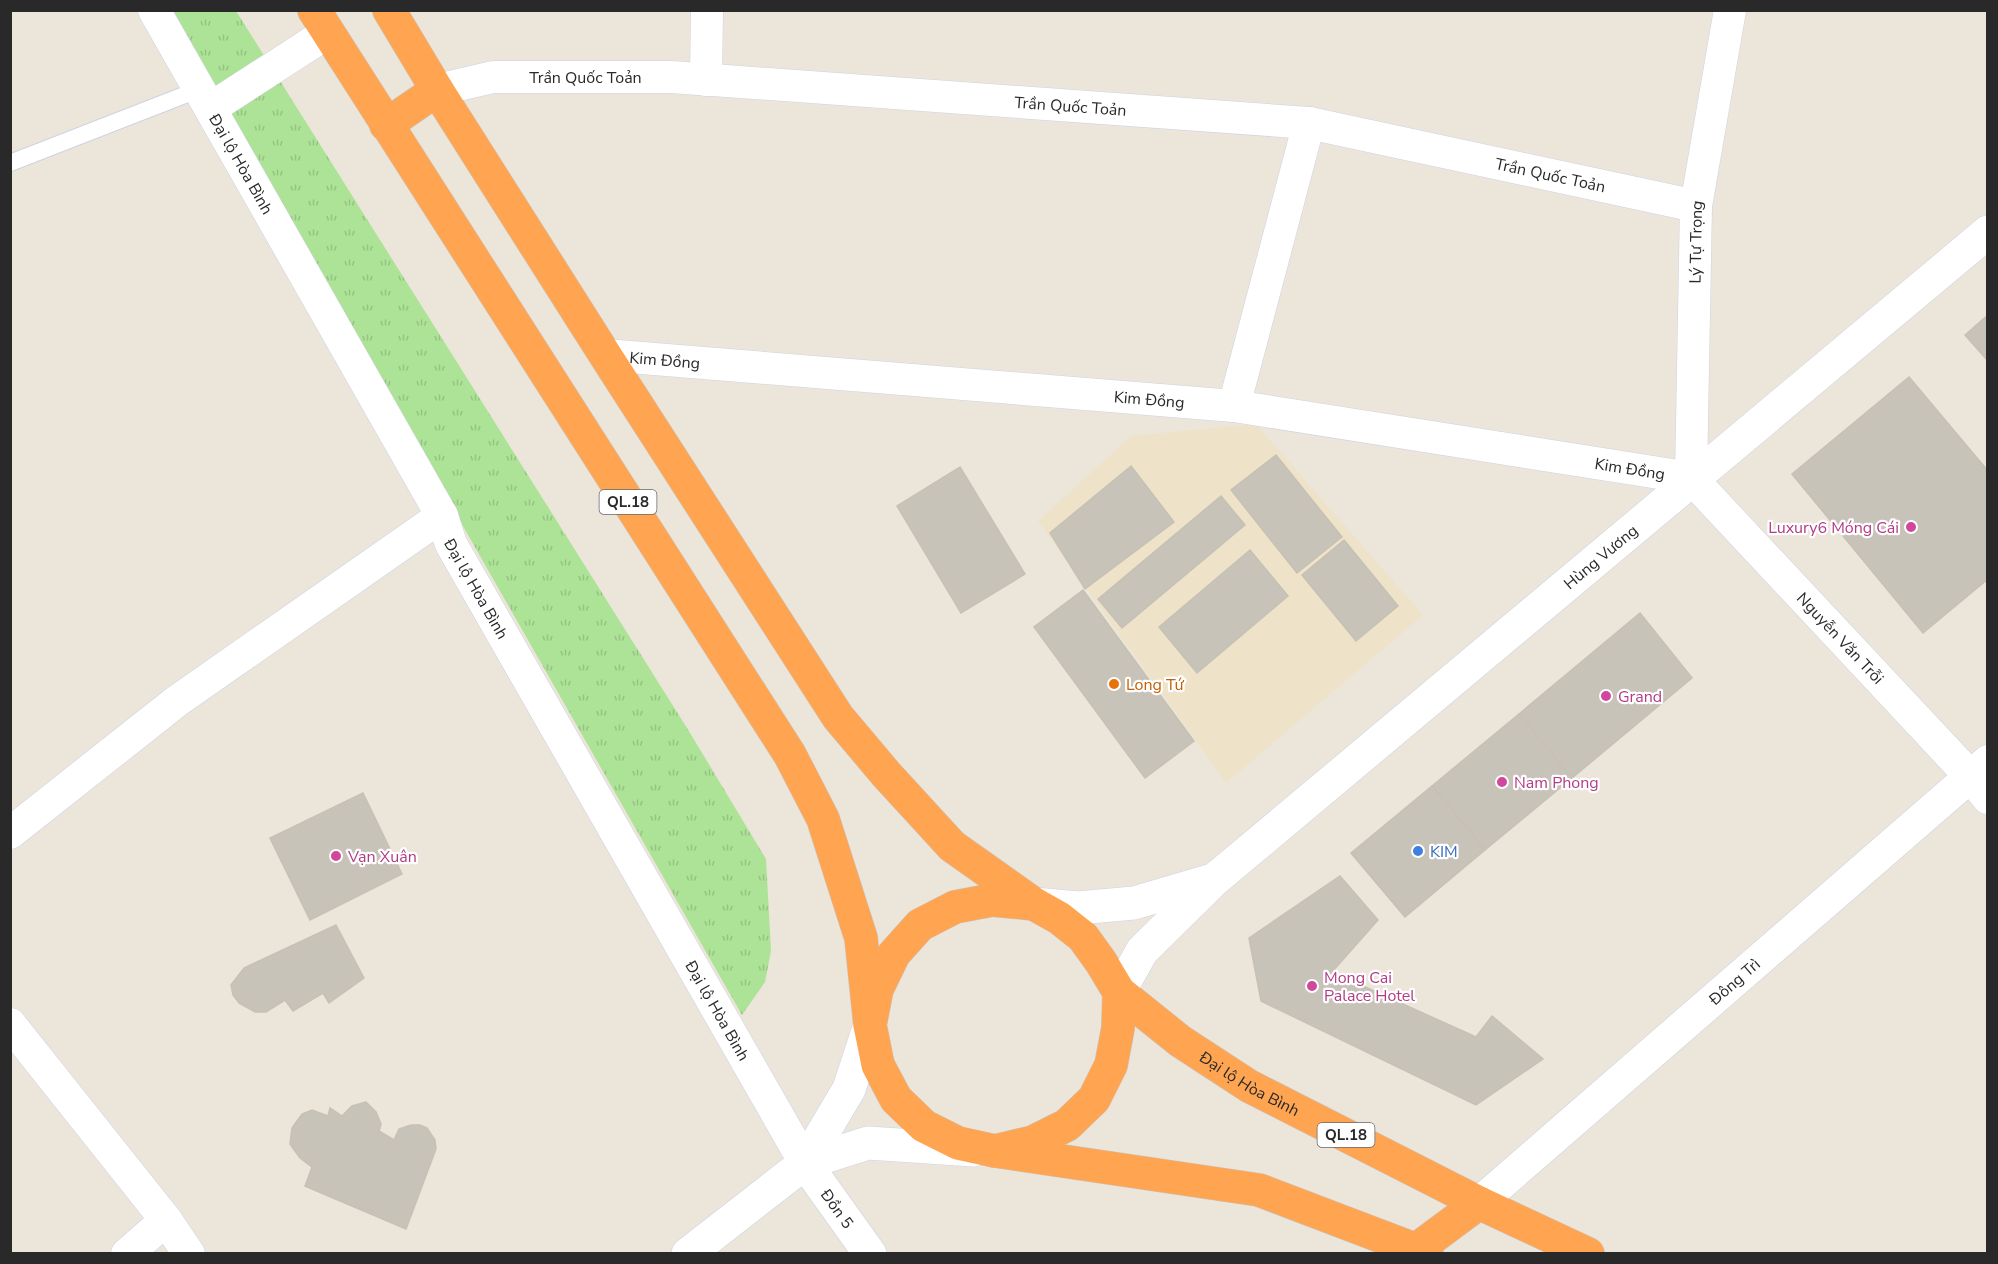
<svg xmlns="http://www.w3.org/2000/svg" width="1998" height="1264" viewBox="0 0 1998 1264" font-family="'Nunito Sans',sans-serif">
  <defs>
    <pattern id="grass-tufts" width="24" height="20" patternUnits="userSpaceOnUse" patternTransform="scale(1.5)"><rect width="24" height="20" fill="#ade396"/><path d="M3 7l-1-3M5 7V3M7 7l1-3M15 17l-1-3M17 17v-4M19 17l1-3" fill="none" stroke="#95c381"/></pattern>
  </defs>
  <rect width="100%" height="100%" fill="#ebe5da"/>
  <polygon fill="#eee3c9" points="1256,424 1423,615 1226,783 1038,521 1131,436"/>
  <polygon fill="url(#grass-tufts)" points="169,11 236,11 687,728 766,859 771,951 765,982 742,1015"/>
  <g fill="#c7c3b9" stroke="#c7c1b4" stroke-width="1.5">
    <polygon points="1988,315 1988,361 1965,335"/>
    <polygon points="1909,377 1988,471 1988,579 1923,633 1792,474"/>
    <polygon points="1276,455 1342,537 1297,573 1231,490"/>
    <polygon points="1131,466 1174,522 1085,589 1050,533"/>
    <polygon points="960,467 1025,574 961,613 897,506"/>
    <polygon points="1221,496 1245,525 1122,628 1098,599"/>
    <polygon points="1344,540 1398,606 1356,641 1302,575"/>
    <polygon points="1250,550 1288,596 1197,673 1159,627"/>
    <polygon points="1083,590 1194,741 1145,778 1034,627"/>
    <polygon points="1640,613 1692,678 1572,778 1519,714"/>
    <polygon points="1519,714 1572,778 1485,850 1432,786"/>
    <polygon points="1432,786 1485,850 1405,917 1351,853"/>
    <polygon points="363,793 402,874 310,920 270,838"/>
    <polygon points="1340,876 1378,920 1332,972 1476,1037 1492,1016 1543,1059 1476,1105 1261,1001 1249,938"/>
    <polygon points="336,925 364,978 329,1003 323,993 293,1011 285,1000 266,1012 255,1012 239,1003 233,995 231,985 244,968"/>
    <polygon points="366,1102 376,1112 381,1124 379,1131 394,1140 399,1129 411,1125 420,1125 427,1128 435,1140 436,1149 406,1229 305,1186 312,1167 300,1158 290,1144 292,1128 302,1114 312,1110 328,1116 330,1108 342,1116 352,1106"/>
  </g>
  <g fill="none" stroke-linecap="round" stroke-linejoin="round">
    <defs>
      <polyline id="lane" points="10,163 200,89"/>
      <g id="street">
        <path id="s1" d="M 154,10 L 442,516 L 451,544 L 805,1163"/>
        <polyline points="706,80 707,10"/>
        <path id="s2" d="M 437,90 L 493,77 L 671,77 L 1309,123 L 1696,206"/>
        <polyline points="211,108 327,33"/>
        <path id="s3" d="M 605,355 L 1234,406 L 1691,478"/>
        <polyline points="1234,406 1309,123"/>
        <path id="s4" d="M 1691,478 L 1696,206 L 1730,10"/>
        <path id="s5" d="M 1691,478 L 1970,776 L 1988,798"/>
        <polyline points="10,833 177,701 442,516"/>
        <polyline points="10,1024 166,1220 189,1254"/>
        <path id="s6" d="M 1479,1203 L 1988,761"/>
        <polyline points="127,1254 166,1220"/>
      </g>
      <g id="secondary">
        <polyline points="1034,904 1078,908 1134,903 1209,881"/>
        <path id="s7" d="M 1119,992 L 1142,951 L 1214,880 L 1988,232"/>
        <polyline points="805,1163 849,1089 870,1025"/>
        <path id="s8" d="M 805,1163 L 870,1254"/>
        <polyline points="688,1254 805,1163 868,1143 973,1150"/>
      </g>
      <g id="highway">
        <polyline points="314,10 790,755 823,819 861,938 870,1025"/>
        <polyline points="389,10 437,90 605,355 838,717 886,774 952,846 1034,904 1059,918 1083,937 1101,962 1119,992 1118,1028 1111,1065 1094,1099 1067,1125 1033,1142 995,1151"/>
        <polyline points="386,125 437,90"/>
        <polyline points="1034,904 992,900 955,907 920,925 894,954 877,989 870,1025 878,1065 896,1099 924,1126 958,1143 995,1151 1259,1190 1427,1254"/>
        <path id="s9" d="M 1119,992 L 1180,1041 L 1249,1086 L 1479,1203 L 1588,1254"/>
        <polyline points="1417,1249 1479,1203"/>
      </g>
    </defs>
    <use href="#lane" stroke="#d0d2e2" stroke-width="18"/>
    <use href="#street" stroke="#d0d2e2" stroke-width="33"/>
    <use href="#secondary" stroke="#d0d2e2" stroke-width="34"/>
    <use href="#highway" stroke="#c7c7c7" stroke-width="34"/>
    <use href="#lane" stroke="#fff" stroke-width="16"/>
    <use href="#street" stroke="#fff" stroke-width="32"/>
    <use href="#secondary" stroke="#fff" stroke-width="33"/>
    <use href="#highway" stroke="#ffa552" stroke-width="33"/>
  </g>
  <g fill="#d1479c" stroke="#fff" stroke-width="2">
    <circle cx="1911" cy="527" r="6"/>
    <circle cx="1606" cy="696" r="6"/>
    <circle cx="1502" cy="782" r="6"/>
    <circle cx="336" cy="856" r="6"/>
    <circle cx="1312" cy="986" r="6"/>
  </g>
  <circle fill="#e8710a" stroke="#fff" stroke-width="2" cx="1114" cy="684" r="6"/>
  <circle fill="#3f7fe0" stroke="#fff" stroke-width="2" cx="1418" cy="851" r="6"/>
  <g text-anchor="middle" stroke-width="4.5" stroke-linejoin="round" paint-order="stroke">
    <g fill="#fff" stroke="#696969" stroke-width="1.5">
      <rect x="599.5" y="490" width="57" height="24" rx="4.5"/>
      <rect x="1317.5" y="1123" width="57" height="24" rx="4.5"/>
    </g>
    <g font-size="15" font-weight="bold" fill="#292929">
      <text x="628" y="507">QL.18</text>
      <text x="1346" y="1140">QL.18</text>
    </g>
    <g font-size="16" fill="#292929" stroke="#fff">
      <text dy="6" stroke="none"><textPath href="#s2" startOffset="150">Trần Quốc Toản</textPath></text>
      <text dy="6" stroke="none"><textPath href="#s2" startOffset="636">Trần Quốc Toản</textPath></text>
      <text dy="6" stroke="none"><textPath href="#s1" startOffset="177">Đại lộ Hòa Bình</textPath></text>
      <text dy="6" stroke="none"><textPath href="#s2" startOffset="1122">Trần Quốc Toản</textPath></text>
      <text dy="6" stroke="none"><textPath href="#s4" startOffset="236">Lý Tự Trọng</textPath></text>
      <text dy="6" stroke="none"><textPath href="#s3" startOffset="60">Kim Đồng</textPath></text>
      <text dy="6" stroke="none"><textPath href="#s3" startOffset="546">Kim Đồng</textPath></text>
      <text dy="6" stroke="none"><textPath href="#s3" startOffset="1032">Kim Đồng</textPath></text>
      <text dy="6" stroke="none"><textPath href="#s7" startOffset="652">Hùng Vương</textPath></text>
      <text dy="6" stroke="none"><textPath href="#s1" startOffset="663">Đại lộ Hòa Bình</textPath></text>
      <text dy="6" stroke="none"><textPath href="#s5" startOffset="219">Nguyễn Văn Trỗi</textPath></text>
      <text dy="6" stroke="none"><textPath href="#s6" startOffset="338">Đông Trì</textPath></text>
      <text dy="6" stroke="none"><textPath href="#s1" startOffset="1149">Đại lộ Hòa Bình</textPath></text>
      <text dy="6" stroke="none"><textPath href="#s9" startOffset="160">Đại lộ Hòa Bình</textPath></text>
      <text dy="6" stroke="none"><textPath href="#s8" startOffset="56">Đồn 5</textPath></text>
    </g>
    <g font-size="16" fill="#b23c85" stroke="#fff" text-anchor="start">
      <text x="1899" y="533" text-anchor="end">Luxury6 Móng Cái</text>
      <text x="1618" y="702">Grand</text>
      <text x="1514" y="788">Nam Phong</text>
      <text x="348" y="862">Vạn Xuân</text>
      <text x="1324" y="983">Mong Cai<tspan x="1324" dy="18">Palace Hotel</tspan></text>
    </g>
    <g font-size="16" fill="#c56008" stroke="#fff" text-anchor="start">
      <text x="1126" y="690">Long Tứ</text>
    </g>
    <g font-size="16" fill="#366cbe" stroke="#fff" text-anchor="start">
      <text x="1430" y="857">KIM</text>
    </g>
  </g>
  <rect width="1998" height="1264" fill="none" stroke="#292929" stroke-width="24"/>
</svg>
